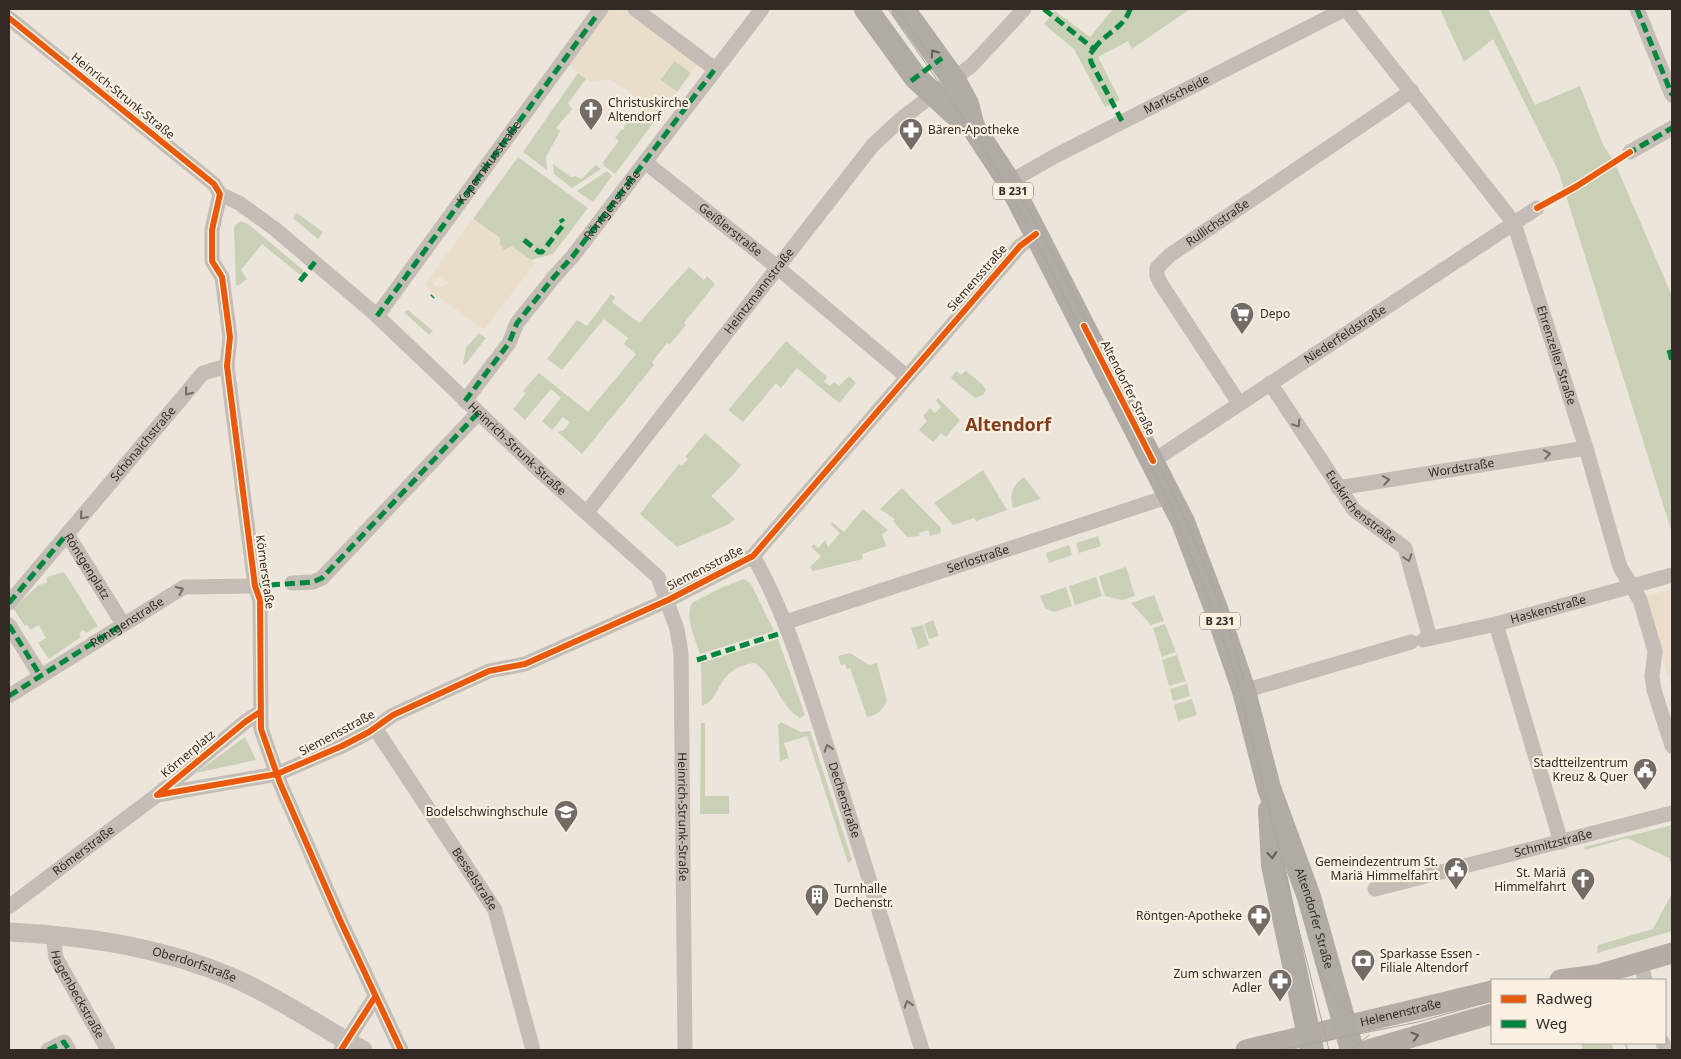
<svg xmlns="http://www.w3.org/2000/svg" width="1681" height="1059" viewBox="0 0 1681 1059" font-family="'Noto Sans',sans-serif">
  <rect width="100%" height="100%" fill="#ebe5dc"/>
  <g fill="#cad0b6">
    <polygon points="1113,9 1190,9 1132,49 1128,41 1098,57 1120,100 1105,107 1074,49 1044,24 1055,11 1090,37"/>
    <polygon points="1440,9 1488,9 1535,105 1580,86 1603,145 1615,163 1672,296 1672,533 1558,170 1493,39 1464,62"/>
    <polygon points="675,60 691,73 677,92 660,80"/>
    <polygon points="578,73 586,79 568,103 572,109 556,128 560,131 546,157 547,170 523,152"/>
    <polygon points="641,114 653,123 615,174 604,166 603,162 619,141 615,138 622,129 624,130 624,127 630,118 638,117"/>
    <polygon points="518,157 588,208 553,254 531,260 511,246 504,251 499,243 500,238 473,219"/>
    <polygon points="553,164 571,177 576,176 581,179 596,165 601,169 572,188 554,174"/>
    <polygon points="607,171 612,176 593,202 577,191"/>
    <polygon points="297,213 323,232 318,239 293,218"/>
    <polygon points="241,221 248,224 303,270 303,274 299,274 262,244 241,270 247,279 238,286 236,285 234,229 235,225"/>
    <polygon points="689,267 704,280 707,276 715,284 684,323 686,325 670,344 667,343 652,362 654,365 582,454 558,432 564,430 570,422 563,417 552,430 542,421 561,398 551,389 525,420 513,409 526,393 523,391 539,373 588,412 636,354 624,344 628,338 604,319 562,370 547,359 577,320 587,326 611,294 615,297 612,302 639,323"/>
    <polygon points="408,310 433,331 429,335 404,312"/>
    <polygon points="479,333 486,338 465,365 463,364 466,348"/>
    <polygon points="786,341 827,377 824,382 830,386 834,382 839,386 849,376 856,383 839,403 797,368 781,388 776,383 743,422 728,410"/>
    <polygon points="956,371 961,375 966,371 982,384 986,390 983,395 975,398 951,378"/>
    <polygon points="938,398 960,420 946,437 941,433 933,442 919,430 927,421 923,416 930,408 935,413 941,407 936,401"/>
    <polygon points="705,433 741,465 732,476 711,496 735,519 729,524 677,547 640,514 679,464 682,466 688,459 685,457"/>
    <polygon points="983,470 1007,510 976,521 974,518 953,525 934,503"/>
    <path d="M 1024,477 L 1041,499 L 1013,508 C 1009,494 1012,486 1024,477 Z"/>
    <polygon points="902,488 941,528 940,533 930,536 928,530 919,533 920,536 907,537 893,521 895,519 880,509"/>
    <polygon points="863,509 888,530 882,534 886,546 862,554 863,559 813,571 810,567 821,556 811,547 814,544 818,548 825,540 828,547 840,533 831,525 832,522 844,532"/>
    <polygon points="1098,536 1101,546 1079,553 1076,543"/>
    <polygon points="1069,545 1072,555 1049,563 1046,553"/>
    <polygon points="1126,567 1135,596 1122,600 1105,596 1099,576"/>
    <polygon points="64,572 98,626 86,633 84,630 79,633 81,637 49,659 38,643 46,638 39,625 30,630 27,624 25,626 13,608 39,585 47,583 47,577"/>
    <polygon points="1096,577 1102,596 1075,605 1069,586"/>
    <path d="M 744,579 L 751,584 L 774,631 L 700,654 C 696,640 684,617 692,603 L 723,587 Z"/>
    <polygon points="1066,587 1072,606 1054,612 1045,608 1040,596"/>
    <polygon points="1154,595 1164,621 1151,625 1131,603"/>
    <polygon points="933,620 939,636 929,639 924,624"/>
    <polygon points="1165,624 1176,652 1162,657 1153,628"/>
    <polygon points="923,625 929,645 918,649 911,628"/>
    <path d="M 778,639 L 805,715 L 800,718 C 779,706 776,678 755,663 C 715,667 721,703 702,705 L 701,663 Z"/>
    <path d="M 850,653 L 869,665 L 877,663 L 887,701 C 882,710 878,715 867,717 L 850,668 L 847,669 L 845,664 L 841,665 L 838,656 Z"/>
    <polygon points="1177,655 1186,681 1169,686 1162,660"/>
    <polygon points="1187,684 1190,696 1173,701 1170,689"/>
    <polygon points="1192,699 1197,715 1178,721 1174,705"/>
    <polygon points="781,722 801,732 810,731 852,860 848,863 807,736 784,743 789,758 780,761 778,725"/>
    <polygon points="701,723 705,723 705,796 729,796 729,814 700,814"/>
    <polygon points="245,737 256,760 196,773"/>
    <polygon points="1672,825 1671,863 1669,858 1627,838 1585,850 1584,847"/>
    <polygon points="1672,893 1672,931 1597,953 1598,945 1653,929"/>
    <polygon points="1581,1043 1611,1043 1614,1050 1579,1050 1583,1049"/>
  </g>
  <g fill="#eadecb" fill-rule="evenodd">
    <polygon points="610,9 627,9 698,64 691,73 675,61 660,79 677,92 653,123 641,114 639,108 641,106 631,93 610,79 590,82 570,65 565,66 592,27"/>
    <path d="M 473,219 L 500,238 L 499,243 L 504,250 L 511,246 L 535,263 L 484,330 L 429,290 L 430,288 L 425,284 ZM 439,277 L 448,283 L 439,288 L 433,284 Z"/>
    <polygon points="1672,589 1672,689 1645,597"/>
  </g>
  <g fill="none" stroke-linecap="round" stroke-linejoin="round">
    <g stroke="#c3bdb5" stroke-width="15">
      <polyline points="635,9 715,69"/>
      <path id="s1" d="M 1346,9 L 1514,223 L 1586,448 L 1620,567 L 1640,600 L 1655,651 L 1652,676 L 1654,690 L 1672,746"/>
      <polyline points="1637,9 1672,95"/>
      <path id="s2" d="M 9,18 L 214,184 L 220,194 L 239,203 L 275,229 L 374,313 L 543,474 L 658,577 L 677,629 L 681,653 L 685,1050"/>
      <polyline points="1630,152 1672,128"/>
      <path id="s3" d="M 645,162 L 777,267 L 906,376"/>
      <path id="s4" d="M 1009,182 L 1057,155 L 1345,9"/>
      <polyline points="220,194 212,230 212,261 222,277 230,337 227,366 255,586 260,600 261,729 280,783 340,920 401,1050"/>
      <path id="s5" d="M 377,316 L 601,9"/>
      <path id="s6" d="M 1270,383 L 1354,510 L 1405,548 L 1430,638"/>
      <path id="s7" d="M 465,401 L 509,343 L 517,323 L 554,277 L 573,256 L 762,9"/>
      <path id="s8" d="M 1239,403 L 1161,284 L 1157,276 L 1157,268 L 1170,255 L 1412,91"/>
      <path id="s9" d="M 1153,461 L 1537,208"/>
      <path id="s10" d="M 1338,488 L 1586,448"/>
      <path id="s11" d="M 587,512 L 873,145 L 901,119 L 972,65 L 1024,9"/>
      <path id="s12" d="M 67,534 L 123,624"/>
      <path id="s13" d="M 753,556 C 788,617 806,684 828,750 C 861,850 891,950 922,1050"/>
      <polyline points="292,583 313,582 322,578 478,413"/>
      <path id="s14" d="M 9,603 L 203,373 L 227,366"/>
      <path id="s15" d="M 786,622 L 1170,496"/>
      <polyline points="1496,624 1561,842"/>
      <polyline points="9,625 40,675"/>
      <path id="s16" d="M 1423,640 L 1496,624 L 1672,575"/>
      <polyline points="1244,691 1411,642"/>
      <path id="s17" d="M 9,696 L 184,587 L 255,586"/>
      <polyline points="260,712 245,722 157,795 277,774 342,746 369,732 393,715 489,671 525,664 668,600 753,556 1020,246 1036,234"/>
      <path id="s18" d="M 375,728 L 495,910 L 533,1050"/>
      <path id="s19" d="M 1375,889 L 1672,813"/>
      <path id="s20" d="M 10,906 L 157,795"/>
      <path id="s21" d="M 53,936 L 56,958 L 108,1050"/>
      <polyline points="1640,962 1645,980"/>
      <polyline points="1663,1043 1665,1050"/>
      <polyline points="48,1050 64,1042 69,1050"/>
      <polyline points="341,1050 375,997"/>
    </g>
    <path stroke="#c3bdb5" stroke-width="19" id="s22" d="M 9,932 C 86,936 162,947 234,978 C 279,998 321,1027 363,1050"/>
    <g stroke="#b4ada6" stroke-width="21">
      <polyline points="1560,980 1597,975 1672,953"/>
      <path id="s23" d="M 1246,1050 L 1492,991"/>
      <polyline points="1368,1050 1492,1014"/>
    </g>
    <g stroke="#b1aba5" stroke-width="24">
      <polyline points="866,9 916,78 954,113 973,127"/>
      <path id="s24" d="M 903,9 L 954,80 L 967,104 L 973,127 L 1009,182 L 1036,234 L 1183,522 L 1216,609 L 1244,691 L 1269,788 L 1309,897 L 1352,1050"/>
      <polyline points="1270,810 1273,865 1312,1050"/>
    </g>
    <g stroke="#aba5a0" stroke-width="1">
      <polyline points="888,9 976,136 1019,208 1170,505 1213,610 1238,685 1329,1050"/>
      <polyline points="900,13 929,54"/>
      <path d="M 1022,199 C 1052,250 1077,304 1104,357 C 1159,462 1215,569 1245,684"/>
      <path d="M 1315,962 C 1329,995 1351,1024 1390,1025"/>
      <polyline points="1625,1043 1628,1050"/>
      <polyline points="1279,1050 1418,1022 1492,1001"/>
      <polyline points="1351,1050 1369,1035"/>
    </g>
    <g stroke="#00873e" stroke-width="5" stroke-dasharray="10 5" stroke-linecap="butt">
      <polyline points="1044,9 1094,49 1090,54 1091,62 1123,123"/>
      <polyline points="1637,9 1672,95"/>
      <path d="M 1094,49 C 1104,34 1125,27 1130,9"/>
      <polyline points="911,81 942,58"/>
      <polyline points="1627,154 1672,128"/>
      <polyline points="524,240 539,252 542,252 564,224 561,219"/>
      <polyline points="300,281 315,262"/>
      <polyline points="432,297 433,296"/>
      <polyline points="377,316 597,15"/>
      <polyline points="1669,350 1672,361"/>
      <polyline points="465,401 509,343 517,323 554,277 573,256 715,69"/>
      <polyline points="255,586 313,582 322,578 478,413"/>
      <polyline points="9,603 67,534"/>
      <polyline points="9,625 40,675"/>
      <polyline points="697,660 778,634"/>
      <polyline points="9,696 123,624"/>
      <polyline points="48,1050 64,1042 69,1050"/>
    </g>
    <defs>
      <g id="cycleway">
        <polyline points="9,18 214,184 220,194 212,230 212,261 222,277 230,337 227,366 255,586 260,600 261,729 280,783 340,920 401,1050"/>
        <polyline points="1537,208 1577,186 1630,152"/>
        <polyline points="1084,326 1153,461"/>
        <polyline points="260,712 245,722 157,795 277,774 342,746 369,732 393,715 489,671 525,664 668,600 753,556 1020,246 1036,234"/>
        <polyline points="341,1050 375,997"/>
      </g>
    </defs>
    <use href="#cycleway" stroke="#f9f0e2" stroke-width="9"/>
    <use href="#cycleway" stroke="#e8590c" stroke-width="6"/>
  </g>
  <defs><path id="oneway-chevron" d="M-2-3.5L2.5 0L-2 3.5" fill="none" stroke-width="1.6" stroke-linecap="round" stroke-linejoin="round" transform="scale(1.25)"/></defs>
  <g stroke="#655e58">
    <use href="#oneway-chevron" transform="translate(934 53) rotate(-125)"/>
    <use href="#oneway-chevron" transform="translate(1272 855) rotate(85)"/>
  </g>
  <g stroke="#746c66">
    <use href="#oneway-chevron" transform="translate(188 392) rotate(129)"/>
    <use href="#oneway-chevron" transform="translate(1297 424) rotate(57)"/>
    <use href="#oneway-chevron" transform="translate(1547 454) rotate(-9)"/>
    <use href="#oneway-chevron" transform="translate(1386 480) rotate(-10)"/>
    <use href="#oneway-chevron" transform="translate(83 516) rotate(131)"/>
    <use href="#oneway-chevron" transform="translate(1408 558) rotate(72)"/>
    <use href="#oneway-chevron" transform="translate(180 590) rotate(-24)"/>
    <use href="#oneway-chevron" transform="translate(828 748) rotate(-108)"/>
    <use href="#oneway-chevron" transform="translate(908 1004) rotate(-107)"/>
  </g>
  <use stroke="#675e59" href="#oneway-chevron" transform="translate(1415 1036) rotate(-16)"/>
  <defs>
    <symbol id="church-pin" viewBox="-11 -11 22 30"><path d="M0 17L-7.5 6A9.5 9.5 0 1 1 7.5 6Z" fill="#736b65" stroke="#f9f0e2"/><path d="M-1.2-6h2.4v3.5h3.3v2.4h-3.3V6h-2.4V-.1h-3.3v-2.4h3.3Z" fill="#fff"/></symbol>
    <symbol id="pharmacy-pin" viewBox="-11 -11 22 30"><path d="M0 17L-7.5 6A9.5 9.5 0 1 1 7.5 6Z" fill="#736b65" stroke="#f9f0e2"/><path d="M-2-6h4v4h4v4h-4v4h-4v-4h-4v-4h4Z" fill="#fff"/></symbol>
    <symbol id="supermarket-pin" viewBox="-11 -11 22 30"><path d="M0 17L-7.5 6A9.5 9.5 0 1 1 7.5 6Z" fill="#736b65" stroke="#f9f0e2"/><path d="M-6-5.5h2.5l.6 2H6L4.5 2H-2.5L-4.4-4H-6ZM-1.5 3.2a1.3 1.3 0 1 0 .1 0ZM3 3.2a1.3 1.3 0 1 0 .1 0Z" fill="#fff"/></symbol>
    <symbol id="civic-pin" viewBox="-11 -11 22 30"><path d="M0 17L-7.5 6A9.5 9.5 0 1 1 7.5 6Z" fill="#736b65" stroke="#f9f0e2"/><path d="M-.6-6.5H3V-4.5H.6V-3L4-1V1h2V6H-6V1h2V-1L-.6-3ZM-1.2 2.5V6h2.4V2.5Z" fill="#fff"/></symbol>
    <symbol id="school-pin" viewBox="-11 -11 22 30"><path d="M0 17L-7.5 6A9.5 9.5 0 1 1 7.5 6Z" fill="#736b65" stroke="#f9f0e2"/><path d="M0-5L7-2L0 1L-7-2ZM-4 1L0 2.5L4 1V4Q0 6-4 4Z" fill="#fff"/></symbol>
    <symbol id="building-pin" viewBox="-11 -11 22 30"><path d="M0 17L-7.5 6A9.5 9.5 0 1 1 7.5 6Z" fill="#736b65" stroke="#f9f0e2"/><path d="M-4-6H4V6H1V3H-1V6H-4ZM-2.5-4.3h1.7v1.8h-1.7ZM.8-4.3h1.7v1.8H.8ZM-2.5-1h1.7V.8h-1.7ZM.8-1h1.7V.8H.8Z" fill="#fff"/></symbol>
    <symbol id="bank-pin" viewBox="-11 -11 22 30"><path d="M0 17L-7.5 6A9.5 9.5 0 1 1 7.5 6Z" fill="#736b65" stroke="#f9f0e2"/><path d="M-6-4H6V4H-6ZM0-2.3a2.3 2.3 0 1 0 0 4.6a2.3 2.3 0 1 0 0-4.6Z" fill="#fff"/></symbol>
  </defs>
  <g fill-rule="evenodd">
    <use href="#church-pin" x="577" y="96" width="28" height="38"/>
    <use href="#pharmacy-pin" x="897" y="116" width="28" height="38"/>
    <use href="#supermarket-pin" x="1228" y="300" width="28" height="38"/>
    <use href="#civic-pin" x="1631" y="756" width="28" height="38"/>
    <use href="#school-pin" x="552" y="798" width="28" height="38"/>
    <use href="#civic-pin" x="1442" y="855" width="28" height="38"/>
    <use href="#church-pin" x="1569" y="866" width="28" height="38"/>
    <use href="#building-pin" x="803" y="882" width="28" height="38"/>
    <use href="#pharmacy-pin" x="1245" y="902" width="28" height="38"/>
    <use href="#bank-pin" x="1349" y="947" width="28" height="38"/>
    <use href="#pharmacy-pin" x="1266" y="967" width="28" height="38"/>
  </g>
  <g text-anchor="middle" stroke-width="4.5" stroke-linejoin="round" paint-order="stroke">
    <g fill="#f9f0e2" stroke="#6e655e" stroke-width="1">
      <rect x="993" y="182.5" width="40" height="17" rx="4"/>
      <rect x="1200" y="612.5" width="40" height="17" rx="4"/>
    </g>
    <g font-size="11" font-weight="bold" fill="#332a25">
      <text x="1013" y="195">B 231</text>
      <text x="1220" y="625">B 231</text>
    </g>
    <g font-size="12" fill="#332a25" stroke="#f9f0e2">
      <text transform="translate(123 96) rotate(39)" y="4">Heinrich-Strunk-Straße</text>
      <text dy="4" stroke="none"><textPath href="#s4" startOffset="189">Markscheide</textPath></text>
      <text dy="4" stroke="none"><textPath href="#s5" startOffset="190">Kopernikusstraße</textPath></text>
      <text dy="4" stroke="none"><textPath href="#s7" startOffset="246">Röntgenstraße</textPath></text>
      <text dy="4" stroke="none"><textPath href="#s8" startOffset="235">Rullichstraße</textPath></text>
      <text dy="4" stroke="none"><textPath href="#s3" startOffset="109">Geißlerstraße</textPath></text>
      <text transform="translate(977 278) rotate(-49)" y="4">Siemensstraße</text>
      <text dy="4" stroke="none"><textPath href="#s11" startOffset="280">Heintzmannstraße</textPath></text>
      <text dy="4" stroke="none"><textPath href="#s9" startOffset="230">Niederfeldstraße</textPath></text>
      <text dy="4" stroke="none"><textPath href="#s1" startOffset="411">Ehrenzeller Straße</textPath></text>
      <text transform="translate(1128 388) rotate(63)" y="4">Altendorfer Straße</text>
      <text dy="4" stroke="none"><textPath href="#s14" startOffset="208">Schönaichstraße</textPath></text>
      <text dy="4" stroke="none"><textPath href="#s2" startOffset="668">Heinrich-Strunk-Straße</textPath></text>
      <text dy="4" stroke="none"><textPath href="#s10" startOffset="125">Wordstraße</textPath></text>
      <text dy="4" stroke="none"><textPath href="#s6" startOffset="155">Euskirchenstraße</textPath></text>
      <text dy="4" stroke="none"><textPath href="#s15" startOffset="202">Serlostraße</textPath></text>
      <text transform="translate(705 568) rotate(-27)" y="4">Siemensstraße</text>
      <text dy="4" stroke="none"><textPath href="#s12" startOffset="38">Röntgenplatz</textPath></text>
      <text transform="translate(265 572) rotate(82)" y="4">Körnerstraße</text>
      <text dy="4" stroke="none"><textPath href="#s16" startOffset="129">Haskenstraße</textPath></text>
      <text dy="4" stroke="none"><textPath href="#s17" startOffset="139">Röntgenstraße</textPath></text>
      <text transform="translate(337 733) rotate(-28)" y="4">Siemensstraße</text>
      <text transform="translate(188 754) rotate(-40)" y="4">Körnerplatz</text>
      <text dy="4" stroke="none"><textPath href="#s13" startOffset="261">Dechenstraße</textPath></text>
      <text dy="4" stroke="none"><textPath href="#s2" startOffset="1102">Heinrich-Strunk-Straße</textPath></text>
      <text dy="4" stroke="none"><textPath href="#s19" startOffset="184">Schmitzstraße</textPath></text>
      <text dy="4" stroke="none"><textPath href="#s20" startOffset="92">Römerstraße</textPath></text>
      <text dy="4" stroke="none"><textPath href="#s18" startOffset="181">Besselstraße</textPath></text>
      <text dy="4" stroke="none"><textPath href="#s24" startOffset="1004">Altendorfer Straße</textPath></text>
      <text dy="4" stroke="none"><textPath href="#s22" startOffset="189">Oberdorfstraße</textPath></text>
      <text dy="4" stroke="none"><textPath href="#s21" startOffset="64">Hagenbeckstraße</textPath></text>
      <text dy="4" stroke="none"><textPath href="#s23" startOffset="159">Helenenstraße</textPath></text>
    </g>
    <g font-size="12" fill="#332a25" stroke="#f9f0e2" text-anchor="end">
      <text x="608" y="107" text-anchor="start">Christuskirche<tspan x="608" dy="14">Altendorf</tspan></text>
      <text x="928" y="134" text-anchor="start">Bären-Apotheke</text>
      <text x="1260" y="318" text-anchor="start">Depo</text>
      <text x="1628" y="767">Stadtteilzentrum<tspan x="1628" dy="14">Kreuz &amp; Quer</tspan></text>
      <text x="548" y="816">Bodelschwinghschule</text>
      <text x="1438" y="866">Gemeindezentrum St.<tspan x="1438" dy="14">Mariä Himmelfahrt</tspan></text>
      <text x="1566" y="877">St. Mariä<tspan x="1566" dy="14">Himmelfahrt</tspan></text>
      <text x="834" y="893" text-anchor="start">Turnhalle<tspan x="834" dy="14">Dechenstr.</tspan></text>
      <text x="1242" y="920">Röntgen-Apotheke</text>
      <text x="1380" y="958" text-anchor="start">Sparkasse Essen -<tspan x="1380" dy="14">Filiale Altendorf</tspan></text>
      <text x="1262" y="978">Zum schwarzen<tspan x="1262" dy="14">Adler</tspan></text>
    </g>
    <g font-size="18" font-weight="bold" fill="#833d1d" stroke="#f9f0e2">
      <text x="1008" y="431">Altendorf</text>
    </g>
  </g>
  <rect width="1681" height="1059" fill="none" stroke="#332a25" stroke-width="20"/>
  <rect x="1491" y="979" width="175" height="65" fill="#f9f0e2" stroke="#aaa196"/>
  <rect x="1501" y="995" width="25" height="8" fill="#e8590c" stroke="#aaa196"/>
  <text x="1536" y="1004" font-size="15" fill="#332a25">Radweg</text>
  <rect x="1501" y="1020" width="25" height="8" fill="#00873e" stroke="#aaa196"/>
  <text x="1536" y="1029" font-size="15" fill="#332a25">Weg</text>
</svg>
